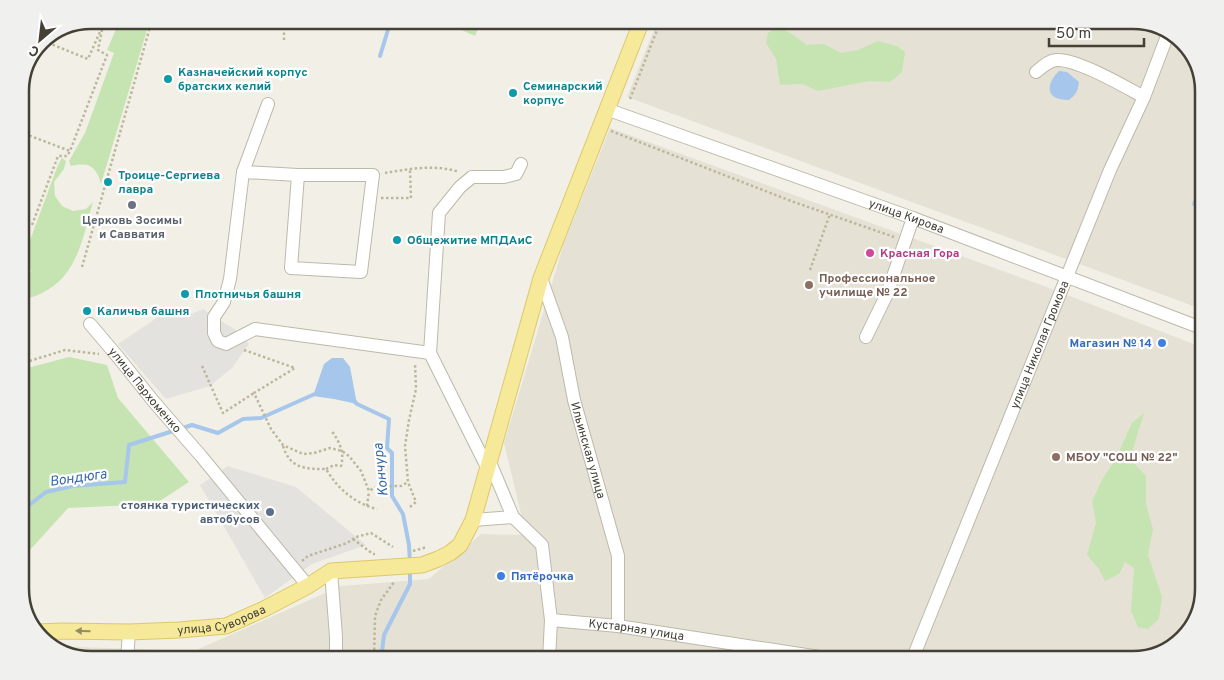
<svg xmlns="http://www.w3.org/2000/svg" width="1224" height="680" viewBox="0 0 1224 680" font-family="Overpass,sans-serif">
  <rect width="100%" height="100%" fill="#f2f0e6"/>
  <g fill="#e5e2d5">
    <polygon points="658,20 1133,20 1168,29 1194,55 1204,87 1204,310 627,97"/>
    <polygon points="610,128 1044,286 1204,348 1204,589 1195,624 1169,650 1133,660 91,660 56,651 52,646 194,651 341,586 429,579 481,534 526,535 504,443 564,243"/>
  </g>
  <g fill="#c6e4b1">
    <path d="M 120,20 L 150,20 L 101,184 C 96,166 89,162 71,166 L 69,161 L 85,133 L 114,53 L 107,50 Z"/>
    <polygon points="450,20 482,20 475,36 448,24"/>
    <polygon points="778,27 790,33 807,45 824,44 841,53 858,50 878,41 897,46 905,52 902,72 890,82 869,81 818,91 803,84 780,85 776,59 766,43 768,33"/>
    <path d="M 62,158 L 66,161 L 64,169 L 54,182 L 55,196 L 62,206 L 73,211 L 86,209 L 93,202 C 83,236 78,276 42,293 C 34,297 29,299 20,298 L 20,291 L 24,290 L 31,271 L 23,259 L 58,165 Z"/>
    <polygon points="69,357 107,365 118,398 189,482 155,504 68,508 21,560 27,594 22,601 20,593 20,370"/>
    <polygon points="1144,413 1130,459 1146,476 1146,504 1153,529 1148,555 1162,597 1159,619 1148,629 1138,627 1131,611 1134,568 1125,562 1119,574 1105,581 1099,569 1087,555 1096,523 1092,501 1102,480 1115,460 1132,423"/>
  </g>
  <g fill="#e3e2de">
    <polygon points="170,309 178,317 189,315 203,309 214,317 236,330 249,344 232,368 210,386 166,399 118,344"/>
    <polygon points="228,466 296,487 366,545 312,564 265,598 200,485"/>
  </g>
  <g fill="#a6c6eb">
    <path d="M 1059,71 L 1067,72 L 1079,82 C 1078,90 1076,95 1069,100 C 1064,100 1057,99 1053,96 C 1045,88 1053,77 1059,71 Z"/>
    <polygon points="1198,197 1204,198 1204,207 1196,207 1192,205 1193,201"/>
    <polygon points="332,358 343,358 350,367 357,404 334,399 313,396 324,364"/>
  </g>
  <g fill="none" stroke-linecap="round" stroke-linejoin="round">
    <g stroke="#a6c6eb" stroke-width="4">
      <polyline points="380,56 391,20"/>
      <polyline points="355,402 357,404 389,419 387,448 392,453 392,496 403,514 409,545 410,562"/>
      <polyline points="20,512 46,492 73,486 125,482 129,445 192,425 218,433 243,419 261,418 317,393"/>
      <polyline points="381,660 384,635 410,584 410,569"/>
    </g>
    <defs>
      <g id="minor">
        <path d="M 1036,72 C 1042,67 1048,61 1056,60 C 1076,58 1125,87 1144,97"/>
        <polyline points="268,104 243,172 230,279 224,302 214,317 214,333 218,341 226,344 255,329 430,353"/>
        <path id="s1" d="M 606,109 L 913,218 L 1204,329"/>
        <polyline points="243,172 298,175 291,268 361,272 373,175 298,175"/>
        <path id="s2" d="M 541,278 L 562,337 L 574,400 L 618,556 L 618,626"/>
        <path id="s3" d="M 90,324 L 118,357 L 154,402 L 201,456 L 308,586"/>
        <polyline points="866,337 887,294 913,218"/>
        <polyline points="489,460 513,517 542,545 551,620 549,660"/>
        <polyline points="487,467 430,353 439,213 460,187 472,177 504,177 516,174 521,164"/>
        <polyline points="473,520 513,517"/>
        <polyline points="331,571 336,637 336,660"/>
        <path id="s4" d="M 551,620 L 618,626 L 839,660"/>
        <polyline points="127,660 129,632"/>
        <path id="s5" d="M 912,660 L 1110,170 L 1144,97 L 1169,31"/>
      </g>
      <g id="major">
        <path id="s6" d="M 37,632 L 62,631 L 129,632 L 179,630 L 226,626 L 264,609 L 308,586 L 331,571 L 422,565 L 438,559 L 450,553 L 460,545 L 473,520 L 541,278 L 642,20"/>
      </g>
    </defs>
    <use href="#minor" stroke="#bdb9a9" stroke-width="14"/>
    <use href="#major" stroke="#dcc86b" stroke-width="17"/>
    <g stroke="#bdb69c" stroke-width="2.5" stroke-dasharray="2.5 2.5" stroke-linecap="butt">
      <polyline points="93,20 103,25 107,20"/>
      <polyline points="284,40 284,20"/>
      <polyline points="20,88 31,62"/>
      <polyline points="630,99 661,20"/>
      <polyline points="611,131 791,201 894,237"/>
      <polyline points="20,132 70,151 107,55 98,50 103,25 88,59 41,40"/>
      <path d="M 385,173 C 408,169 436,164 459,172"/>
      <polyline points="381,198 411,198 410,170"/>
      <polyline points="32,225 58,156 67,156 70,151"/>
      <polyline points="82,267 152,20"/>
      <polyline points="810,270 830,214"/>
      <polyline points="244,350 295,368 254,393 271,429 283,445 303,454 314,453 330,448 342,451 349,456 361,471 369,491 376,487 397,486 401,486 408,482"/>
      <polyline points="20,364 65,350 99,354"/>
      <polyline points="202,366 223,413 254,393"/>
      <path d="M 283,446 C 290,469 306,469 326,469 C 338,489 354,503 377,509"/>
      <path d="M 326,469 L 334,465 L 341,466 C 345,452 339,441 331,430"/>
      <polyline points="367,506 369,491"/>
      <polyline points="410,507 416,502 408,482 405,446 409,420 416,389 415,364"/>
      <polyline points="353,539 373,554 375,554"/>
      <polyline points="413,551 427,547"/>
      <polyline points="302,561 308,556 347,543 356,537 371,533 393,547"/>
      <polyline points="184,659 201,658 201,660"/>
      <polyline points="374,660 375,616 381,600 394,582"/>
    </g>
    <use href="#minor" stroke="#fff" stroke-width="12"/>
    <use href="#major" stroke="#f7e99a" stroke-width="15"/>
  </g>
  <defs><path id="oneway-solid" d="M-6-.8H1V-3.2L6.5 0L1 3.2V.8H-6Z" transform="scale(1.25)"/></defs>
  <use fill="#958c63" href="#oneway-solid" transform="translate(83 631) rotate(-179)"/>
  <g fill="#0f9aa8" stroke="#fff" stroke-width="2">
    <circle cx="168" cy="79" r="5"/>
    <circle cx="513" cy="93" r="5"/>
    <circle cx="108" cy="182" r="5"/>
    <circle cx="397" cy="240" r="5"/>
    <circle cx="185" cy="294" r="5"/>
    <circle cx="87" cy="311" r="5"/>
  </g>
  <circle fill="#6b7280" stroke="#fff" stroke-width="2" cx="132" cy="205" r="5"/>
  <circle fill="#d1479c" stroke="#fff" stroke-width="2" cx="870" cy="253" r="5"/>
  <g fill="#8d6e63" stroke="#fff" stroke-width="2">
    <circle cx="809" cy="285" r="5"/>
    <circle cx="1056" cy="457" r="5"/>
  </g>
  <g fill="#3f7fe0" stroke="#fff" stroke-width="2">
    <circle cx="1162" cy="343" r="5"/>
    <circle cx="501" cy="576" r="5"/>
  </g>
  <circle fill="#5c6f8a" stroke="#fff" stroke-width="2" cx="270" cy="512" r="5"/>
  <g text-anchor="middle" stroke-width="4.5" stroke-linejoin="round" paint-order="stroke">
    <g font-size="12" font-weight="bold" fill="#0d838f" stroke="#fff" text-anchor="start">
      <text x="178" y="76">Казначейский корпус<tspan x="178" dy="14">братских келий</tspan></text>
      <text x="523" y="90">Семинарский<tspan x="523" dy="14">корпус</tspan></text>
      <text x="118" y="179">Троице-Сергиева<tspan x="118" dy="14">лавра</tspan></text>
      <text x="407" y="244">Общежитие МПДАиС</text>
      <text x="195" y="298">Плотничья башня</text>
      <text x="97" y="315">Каличья башня</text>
    </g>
    <g font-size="12" fill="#444036" stroke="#fff">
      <text dy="4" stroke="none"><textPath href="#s1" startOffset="319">улица Кирова</textPath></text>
      <text dy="4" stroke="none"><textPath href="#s5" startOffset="340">улица Николая Громова</textPath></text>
      <text dy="4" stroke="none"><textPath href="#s3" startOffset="86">улица Пархоменко</textPath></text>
      <text dy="4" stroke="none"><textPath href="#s2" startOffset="179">Ильинская улица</textPath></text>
      <text dy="4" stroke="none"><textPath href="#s6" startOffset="186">улица Суворова</textPath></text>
      <text dy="4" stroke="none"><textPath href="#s4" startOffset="86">Кустарная улица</textPath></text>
    </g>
    <g font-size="12" font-weight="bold" fill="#5b616d" stroke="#fff">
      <text x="132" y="224">Церковь Зосимы<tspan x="132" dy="14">и Савватия</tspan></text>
    </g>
    <g font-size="12" font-weight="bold" fill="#b23c85" stroke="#fff" text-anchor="start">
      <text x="880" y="257">Красная Гора</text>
    </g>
    <g font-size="12" font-weight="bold" fill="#785e54" stroke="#fff" text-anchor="start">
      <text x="819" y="282">Профессиональное<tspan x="819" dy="14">училище № 22</tspan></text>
      <text x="1066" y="461">МБОУ "СОШ № 22"</text>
    </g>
    <g font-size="12" font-weight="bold" fill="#366cbe" stroke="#fff" text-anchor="end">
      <text x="1152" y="347">Магазин № 14</text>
      <text x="511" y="580" text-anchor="start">Пятёрочка</text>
    </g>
    <g font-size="12" font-weight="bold" fill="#4e5e75" stroke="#fff" text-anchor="end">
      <text x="260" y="509">стоянка туристических<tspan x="260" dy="14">автобусов</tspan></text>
    </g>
    <g font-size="14" font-style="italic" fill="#3669a9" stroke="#fff">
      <text transform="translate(380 470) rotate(-96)" y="5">Кончура</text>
      <text transform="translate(78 477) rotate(-8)" y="5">Вондюга</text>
    </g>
  </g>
  <path d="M0 0H1224V680H0ZM91 29H1133A62 62 0 0 1 1195 91V589A62 62 0 0 1 1133 651H91A62 62 0 0 1 29 589V91A62 62 0 0 1 91 29Z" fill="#f0f0ef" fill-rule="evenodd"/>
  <path fill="none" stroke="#444036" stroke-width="2.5" d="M91 29H1133A62 62 0 0 1 1195 91V589A62 62 0 0 1 1133 651H91A62 62 0 0 1 29 589V91A62 62 0 0 1 91 29Z"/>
  <g transform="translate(40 40) rotate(208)" stroke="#ffffff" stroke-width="4" paint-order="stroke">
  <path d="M0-4L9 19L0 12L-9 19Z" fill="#444036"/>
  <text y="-8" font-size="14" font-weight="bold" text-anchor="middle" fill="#444036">С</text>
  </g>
  <path d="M1049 38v8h95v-8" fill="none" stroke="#444036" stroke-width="2.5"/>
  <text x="1056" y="38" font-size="15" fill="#444036" stroke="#ffffff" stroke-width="4" paint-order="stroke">50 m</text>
</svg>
